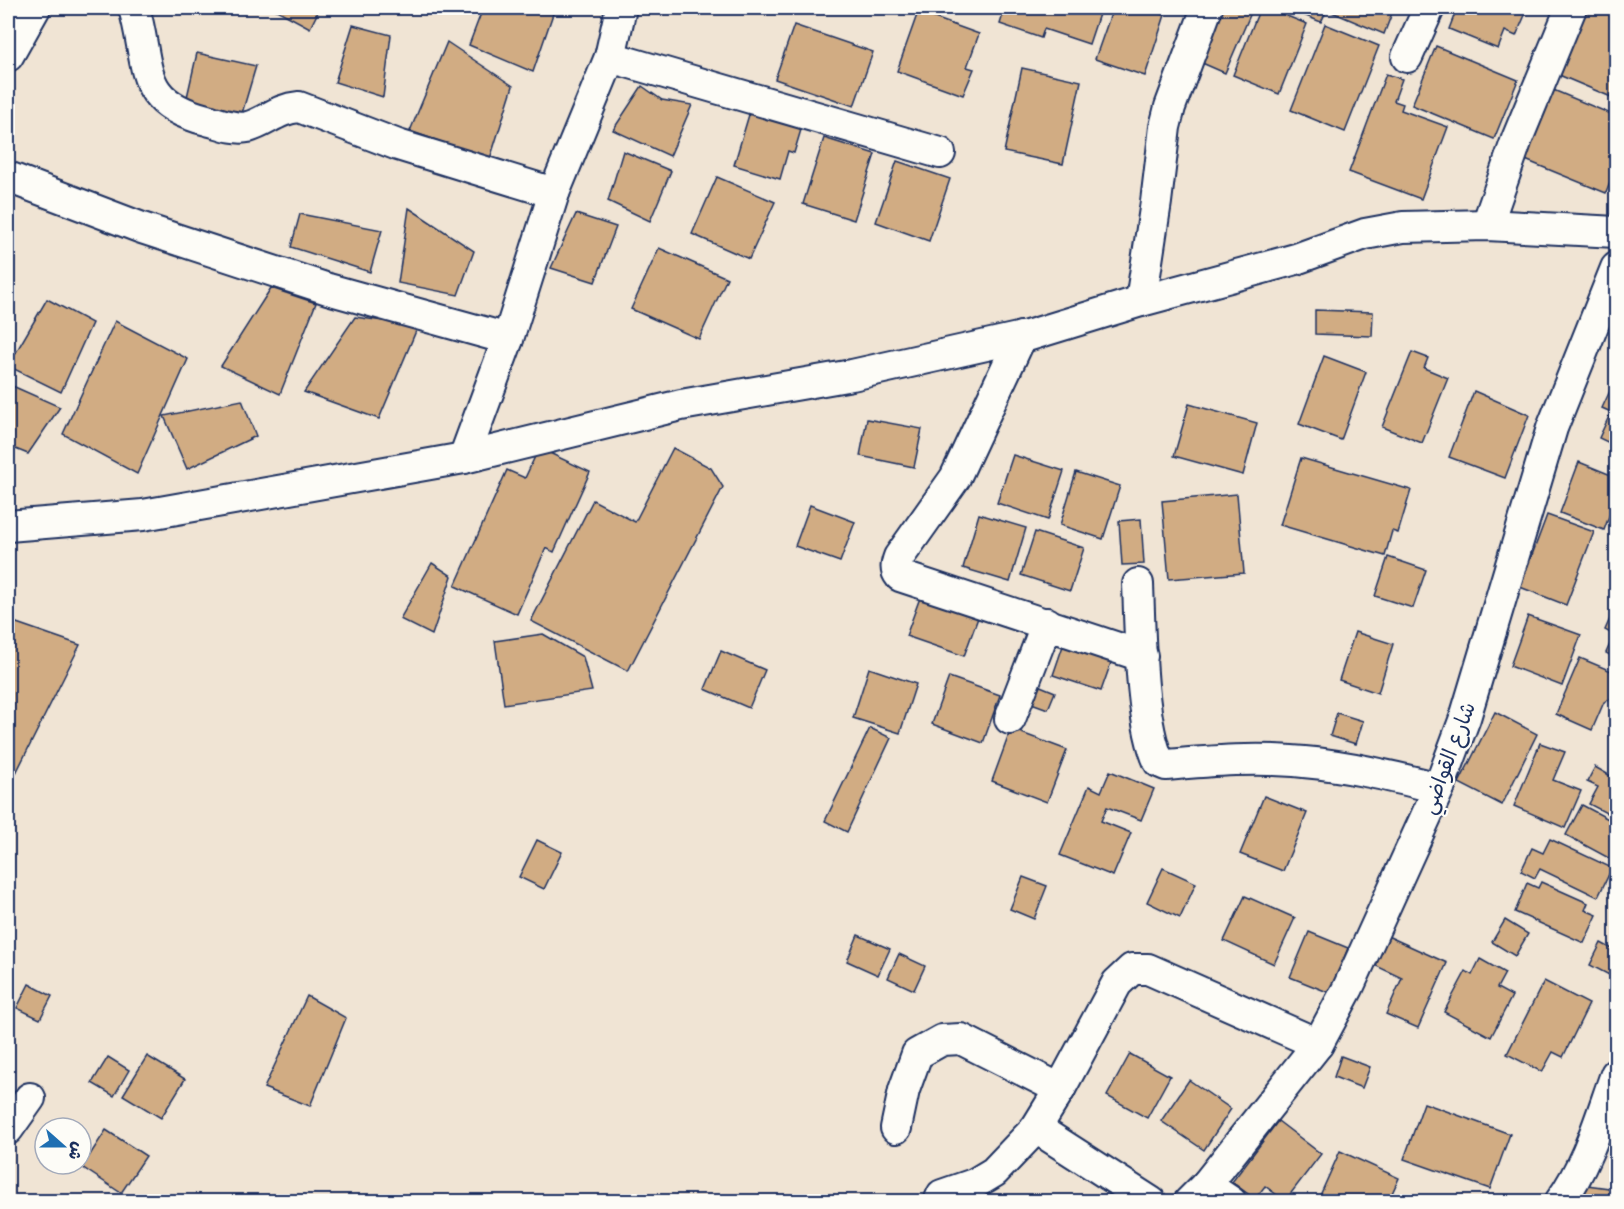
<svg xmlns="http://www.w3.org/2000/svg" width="1624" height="1209" viewBox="0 0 1624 1209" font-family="'Patrick Hand','Playpen Sans Arabic',sans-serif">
  <rect width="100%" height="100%" fill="#f0e4d4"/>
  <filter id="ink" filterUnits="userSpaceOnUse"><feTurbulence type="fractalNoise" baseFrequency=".0167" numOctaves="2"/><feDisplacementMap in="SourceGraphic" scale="12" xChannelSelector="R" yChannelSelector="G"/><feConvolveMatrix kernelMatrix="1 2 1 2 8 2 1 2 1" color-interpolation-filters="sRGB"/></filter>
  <g filter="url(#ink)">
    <g fill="#d1ac83" stroke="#1b2f5e" stroke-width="1.5">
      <polygon points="179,8 200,8 198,15"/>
      <polygon points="273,8 320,8 310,28"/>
      <polygon points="483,8 555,8 533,72 469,45"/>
      <polygon points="1005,8 1101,8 1089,44 1044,29 1041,38 1000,24"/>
      <polygon points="1113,8 1142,8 1165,15 1145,76 1095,59"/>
      <polygon points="1216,8 1253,8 1225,73 1193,59"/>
      <polygon points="1260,8 1267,8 1307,24 1279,94 1233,75"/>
      <polygon points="1286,8 1394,8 1384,34 1327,10 1321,22"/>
      <polygon points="1457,8 1528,8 1516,36 1505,31 1498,49 1449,29"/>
      <polygon points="1587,8 1616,8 1616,99 1559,75"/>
      <polygon points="918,12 979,34 967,67 974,69 963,95 897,71"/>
      <polygon points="1325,24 1379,46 1345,132 1291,110"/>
      <polygon points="353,25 391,35 383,97 335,82"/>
      <polygon points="794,25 873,52 854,106 775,79"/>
      <polygon points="447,42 513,86 490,159 410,131"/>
      <polygon points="1436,46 1518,80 1494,139 1412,105"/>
      <polygon points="197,53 256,66 240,120 185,106"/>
      <polygon points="1022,68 1081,81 1063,164 1004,152"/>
      <polygon points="1386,74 1402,79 1394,101 1403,104 1401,110 1448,127 1421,199 1349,172"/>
      <polygon points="642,86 662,100 692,105 670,156 613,130"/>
      <polygon points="1551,89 1616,116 1616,167 1606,193 1523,159"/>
      <polygon points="751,108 803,123 794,153 788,151 780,179 734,165"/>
      <polygon points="824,138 875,154 854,220 803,204"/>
      <polygon points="623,151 671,171 650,221 608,201"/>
      <polygon points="897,161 950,179 929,241 876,222"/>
      <polygon points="717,177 775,202 749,259 692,234"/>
      <polygon points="409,208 474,251 458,295 398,283"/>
      <polygon points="300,214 382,230 370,272 291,247"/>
      <polygon points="576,214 616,227 595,282 551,268"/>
      <polygon points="659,248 727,278 699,339 631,309"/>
      <polygon points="271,288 316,303 280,394 221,366"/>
      <polygon points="47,299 92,323 61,392 8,366"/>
      <polygon points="1315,310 1373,312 1372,336 1315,334"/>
      <polygon points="355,317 418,326 379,419 304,392"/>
      <polygon points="115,321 188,359 137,474 63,434"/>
      <polygon points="1412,352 1428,358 1424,368 1448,378 1422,443 1382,427"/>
      <polygon points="1324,356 1366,372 1341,440 1299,424"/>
      <polygon points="1616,378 1616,446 1599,438 1611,412 1602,408"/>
      <polygon points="8,384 60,407 28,454 8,446"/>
      <polygon points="1474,391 1529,415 1505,478 1449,457"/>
      <polygon points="242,400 256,436 187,469 164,416"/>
      <polygon points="1189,404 1257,423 1243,475 1174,456"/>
      <polygon points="867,419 922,429 914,467 860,456"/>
      <polygon points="539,448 590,472 554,552 546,548 517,614 455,586 507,470 525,478"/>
      <polygon points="673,448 711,468 723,487 628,671 531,621 593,500 635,522"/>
      <polygon points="1013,455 1064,471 1048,520 997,503"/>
      <polygon points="1301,458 1411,490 1398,533 1392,531 1385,556 1280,525"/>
      <polygon points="1579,462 1616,477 1616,497 1604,530 1560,513"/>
      <polygon points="1076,472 1120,486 1103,539 1060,525"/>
      <polygon points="1237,494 1244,573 1169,579 1162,501"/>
      <polygon points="810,505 855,522 840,562 795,546"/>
      <polygon points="979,514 1026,528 1010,582 963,568"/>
      <polygon points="1547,515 1594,532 1566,605 1520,587"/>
      <polygon points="1141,519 1144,564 1122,565 1119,521"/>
      <polygon points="1035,532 1084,548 1070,591 1021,575"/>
      <polygon points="1388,557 1426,570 1413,608 1375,596"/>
      <polygon points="432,563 452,576 432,635 400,619"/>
      <polygon points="921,595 979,615 964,656 906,636"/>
      <polygon points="1616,605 1616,658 1606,653 1614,635 1605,630"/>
      <polygon points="1528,616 1581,635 1562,686 1510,666"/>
      <polygon points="8,620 80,645 8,789"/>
      <polygon points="1355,632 1393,644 1378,693 1339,680"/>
      <polygon points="543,634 583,657 592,691 504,704 495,641"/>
      <polygon points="1065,640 1113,657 1101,691 1053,675"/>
      <polygon points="721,651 765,670 749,708 705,689"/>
      <polygon points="1580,658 1616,673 1616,696 1604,702 1592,730 1556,714"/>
      <polygon points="869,668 916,684 900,733 853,718"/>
      <polygon points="949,677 1000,695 983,743 932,724"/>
      <polygon points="1033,683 1055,692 1048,709 1026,701"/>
      <polygon points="1495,712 1537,734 1502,805 1459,783"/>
      <polygon points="1337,713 1363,721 1356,744 1330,736"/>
      <polygon points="870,728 891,738 847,832 825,821"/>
      <polygon points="1011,729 1067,750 1047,802 992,781"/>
      <polygon points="1540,743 1565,752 1553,780 1581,791 1565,828 1514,806"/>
      <polygon points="1595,767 1616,779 1616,818 1589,804 1598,787 1587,782"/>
      <polygon points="1110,771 1154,789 1141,820 1107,807 1101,821 1131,833 1113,876 1060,855 1089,786 1101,792"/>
      <polygon points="1264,796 1307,813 1283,871 1240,854"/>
      <polygon points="1582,805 1616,823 1616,862 1566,835"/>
      <polygon points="1550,839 1612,868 1598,897 1540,869 1535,878 1521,871 1532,848 1543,853"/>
      <polygon points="537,840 562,852 544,889 519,877"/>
      <polygon points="1163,868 1196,883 1180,918 1147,902"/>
      <polygon points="1023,877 1047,886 1034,919 1010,909"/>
      <polygon points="1541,882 1588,903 1585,910 1597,915 1584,943 1515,912 1527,883 1538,888"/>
      <polygon points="1245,896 1295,918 1274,964 1224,941"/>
      <polygon points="1505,920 1528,934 1515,956 1492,942"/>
      <polygon points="1309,932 1348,948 1330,993 1290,977"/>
      <polygon points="1383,934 1447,963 1418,1028 1386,1014 1402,978 1370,963"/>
      <polygon points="858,935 890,949 878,975 847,961"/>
      <polygon points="1601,943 1616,951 1616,971 1613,977 1590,965"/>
      <polygon points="899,954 925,966 914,990 888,978"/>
      <polygon points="1480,959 1505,973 1497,988 1512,996 1491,1037 1444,1012 1466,971 1472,975"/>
      <polygon points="1544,981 1589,1004 1563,1057 1553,1052 1542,1072 1507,1054"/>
      <polygon points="29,984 52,996 40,1019 17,1008"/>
      <polygon points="307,996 346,1018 310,1106 264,1088"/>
      <polygon points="1130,1054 1170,1076 1147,1118 1107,1096"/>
      <polygon points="147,1056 185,1079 161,1118 123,1095"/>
      <polygon points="1341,1056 1370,1067 1362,1088 1334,1077"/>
      <polygon points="108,1057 129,1070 114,1096 92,1083"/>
      <polygon points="1189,1080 1231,1109 1204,1150 1161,1121"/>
      <polygon points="1424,1103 1510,1134 1490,1189 1404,1159"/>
      <polygon points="1278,1121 1321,1154 1285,1201 1265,1186 1255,1199 1232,1182"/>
      <polygon points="106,1130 146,1156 121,1193 82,1167"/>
      <polygon points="1340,1151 1399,1178 1388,1202 1318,1200"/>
      <polygon points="1587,1185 1616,1189 1616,1202 1580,1202"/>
    </g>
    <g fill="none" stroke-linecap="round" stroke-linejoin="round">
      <defs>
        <g id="street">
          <path d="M 134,8 C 151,66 135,102 207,120 C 219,123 235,130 248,127 C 266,122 277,109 299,107 L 398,145 L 554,193"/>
          <polyline points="8,56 35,8"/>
          <polyline points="610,57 940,153"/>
          <polyline points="1407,57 1429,8"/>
          <polyline points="8,177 142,228 328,289 508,339"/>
          <polyline points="1487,225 1517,139 1571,8"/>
          <polyline points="1141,301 1156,202 1165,127 1170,107 1207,8"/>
          <path d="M 1021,337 L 955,478 L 899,557 C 896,565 895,570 900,576 L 1142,656"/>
          <polyline points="464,458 508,339 554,193 610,57 621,8"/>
          <polyline points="8,526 143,515 464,458 681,405 852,375 1027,336 1141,301 1296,259 1365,234 1403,227 1487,225 1616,232"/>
          <path d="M 1138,584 C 1140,632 1140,721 1159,762 L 1166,765 C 1211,761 1258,757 1304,762 C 1350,766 1394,777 1439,788"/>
          <polyline points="1010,719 1047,623"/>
          <polyline points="896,1128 904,1090 917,1054 942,1040 961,1039 1060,1089"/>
          <polyline points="1036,1128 1151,1202"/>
          <polyline points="8,1129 30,1098"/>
          <polyline points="1206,1185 1231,1202"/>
          <polyline points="939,1202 942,1195 974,1184 994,1172 1036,1128 1060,1089 1117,983 1132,969 1148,969 1318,1044"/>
          <polyline points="1189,1202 1206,1185 1318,1044 1348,988 1439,788 1465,718 1552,428 1616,268"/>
          <path d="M 1560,1202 C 1588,1163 1600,1118 1616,1074"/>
        </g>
      </defs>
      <use href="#street" stroke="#1b2f5e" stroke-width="34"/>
      <use href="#street" stroke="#fdfcf7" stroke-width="30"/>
    </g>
  </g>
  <g text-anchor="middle" stroke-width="4.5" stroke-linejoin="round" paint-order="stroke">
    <g font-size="21" fill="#1b2f5e" stroke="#fdfcf7">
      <text transform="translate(1448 758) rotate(-69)" y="7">شارع القواضي</text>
    </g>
  </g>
  <rect width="1624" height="1209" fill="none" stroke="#fdfcf7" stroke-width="30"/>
  <rect x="15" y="15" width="1594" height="1179" fill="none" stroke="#1b2f5e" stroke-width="2" filter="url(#ink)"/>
  <g transform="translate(63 1146) rotate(111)"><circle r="28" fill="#fdfcf7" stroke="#a3aaba" stroke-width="1.5"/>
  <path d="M0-4.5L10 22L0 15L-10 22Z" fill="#1f6fb2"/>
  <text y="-9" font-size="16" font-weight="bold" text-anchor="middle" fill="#1b2f5e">ش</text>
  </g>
</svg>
